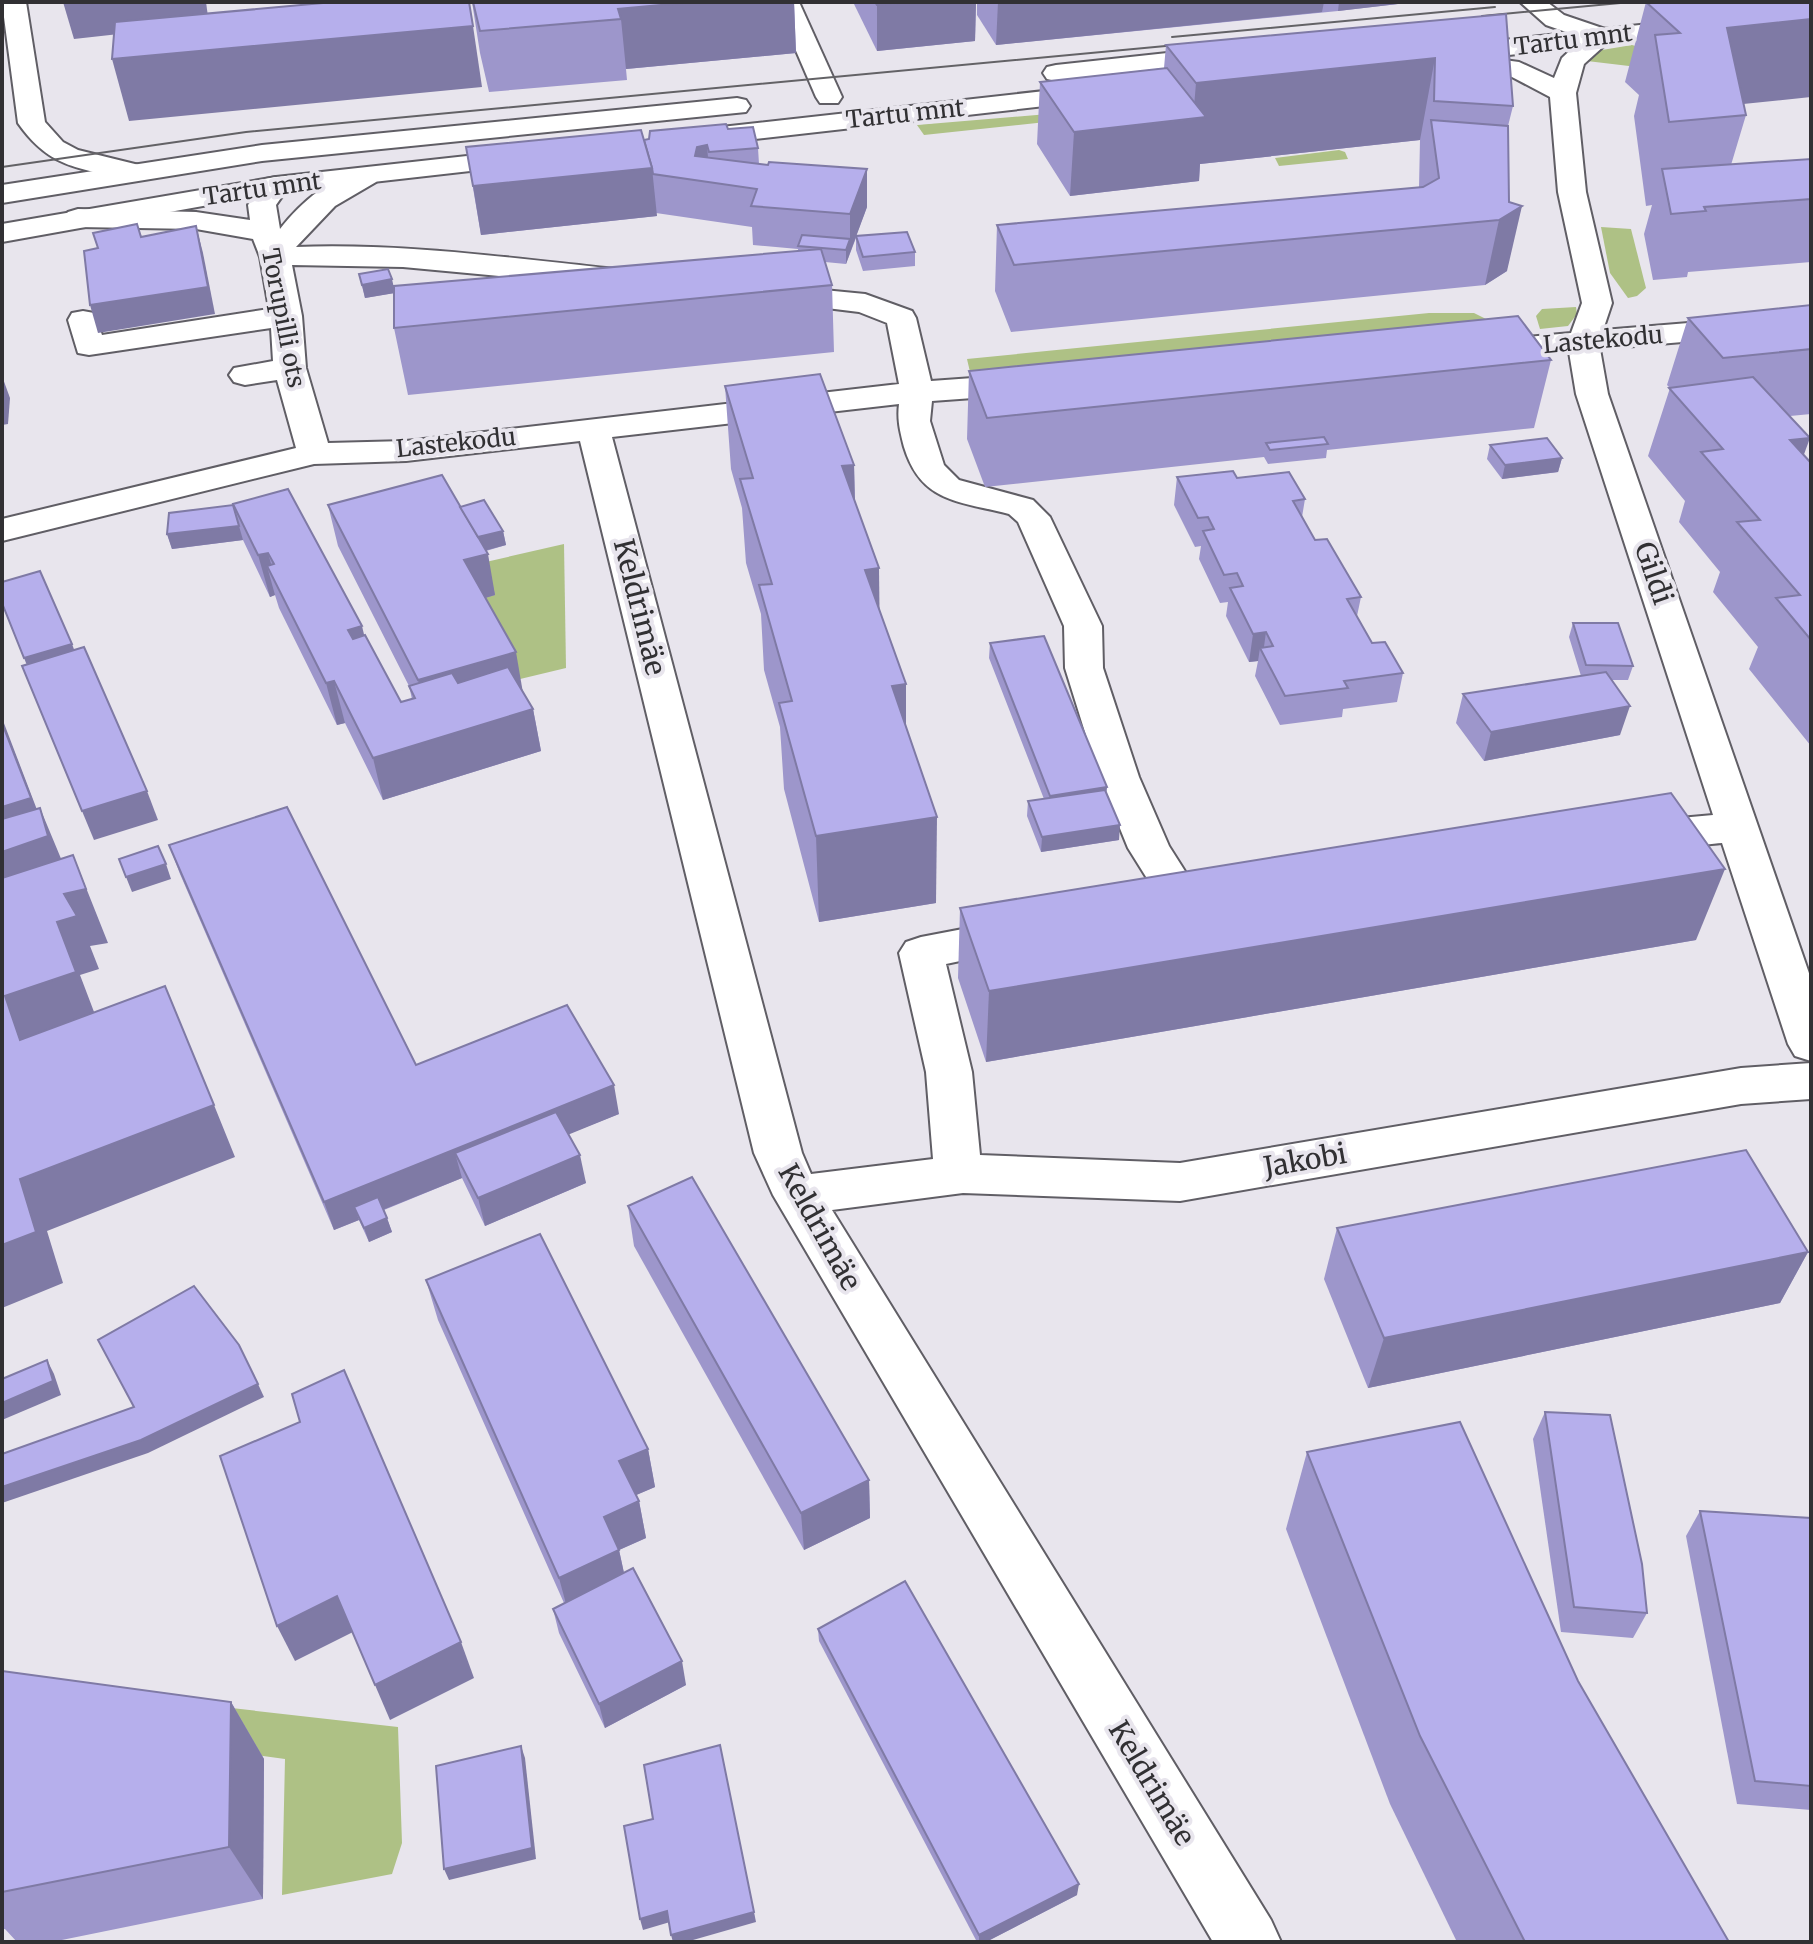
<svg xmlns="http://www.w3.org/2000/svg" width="1813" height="1944" viewBox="0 0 1813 1944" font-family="Merriweather,serif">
  <rect width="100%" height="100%" fill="#e8e5ed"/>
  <g fill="#aec185">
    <polygon points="1632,45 1646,49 1647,65 1629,66 1587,61 1602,50"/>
    <polygon points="1060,113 1046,122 924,135 917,125"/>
    <polygon points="1339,150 1345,152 1348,159 1279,166 1275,158"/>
    <polygon points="1601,227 1631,229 1646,288 1637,296 1628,298 1610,273"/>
    <polygon points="1576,307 1577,314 1568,326 1540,329 1536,316 1542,309"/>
    <polygon points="1429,313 1474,313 1510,331 970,372 967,359"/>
    <polygon points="564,544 566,668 516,680 472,602 477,564"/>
    <polygon points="2,1682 398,1727 402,1843 392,1874 282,1895 285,1759 2,1721"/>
  </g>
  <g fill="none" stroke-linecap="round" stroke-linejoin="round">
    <defs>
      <g id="minor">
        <path d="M 2,2 L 26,2 L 45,122 L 63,142 L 78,150 L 143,166 L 147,172 L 143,178 L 133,180 C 81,168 51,170 18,123 Z"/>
        <polygon points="775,2 799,2 842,97 838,103 820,103 816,97"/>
        <path d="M 1520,2 L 1547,2 L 1564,15 L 1611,31 L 1615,36 L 1584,64 L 1576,93 L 1586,192 L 1612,303 L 1603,330 L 1811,313 L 1811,331 L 1600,349 L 1608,394 L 1811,979 L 1811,1061 L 1795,1056 L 1788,1044 L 1722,843 C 1696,845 1645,856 1622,849 L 1616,839 L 1622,829 L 1658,820 L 1713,815 L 1576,394 L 1569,352 L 1483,359 L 1472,357 L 1467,350 L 1472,343 L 1483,341 L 1571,333 L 1582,303 L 1558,192 L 1550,97 L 1512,77 L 1452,69 L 1443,66 L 1439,61 L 1443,56 L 1452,53 L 1519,62 L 1554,78 L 1562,58 L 1583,38 L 1546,25 Z"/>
        <path d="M 366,168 L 376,170 L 380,176 L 376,182 L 335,206 L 296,247 C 403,243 510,258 616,269 L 627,272 L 631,278 L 627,284 L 616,287 L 403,267 L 292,265 L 302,316 L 306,368 L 328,443 L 406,441 L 899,384 L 887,323 L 859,312 L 761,300 L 757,294 L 761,288 L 772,285 L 865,294 L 912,311 L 916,318 L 931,381 L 1027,374 L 1038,377 L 1043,384 L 1038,391 L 1027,394 L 932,401 L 930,421 L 944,465 L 959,480 L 1033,500 L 1050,517 L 1102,626 L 1103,668 L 1139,777 L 1169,846 L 1209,909 L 1203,920 L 1188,924 L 1173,920 L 1128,848 L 1099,777 L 1065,668 L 1064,626 L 1018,522 L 1009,514 C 959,501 921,503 904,447 C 900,431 897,420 899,404 L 612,437 L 802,1153 L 811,1174 L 933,1159 L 926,1072 L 899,953 L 906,942 L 921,937 L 1020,918 L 1035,923 L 1042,934 L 1035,945 L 946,964 L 972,1072 L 980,1155 L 1180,1163 L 1741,1068 L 1811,1063 L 1811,1099 L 1741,1104 L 1180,1201 L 963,1193 L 832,1210 L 1271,1920 L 1281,1942 L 1213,1942 L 773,1195 L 754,1153 L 580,441 L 406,461 L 314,464 L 2,541 L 2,519 L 296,448 L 277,380 L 245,385 L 234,382 L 229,375 L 234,368 L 273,361 L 271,328 L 89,355 L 78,353 L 68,320 L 72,313 L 83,311 L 94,313 L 102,335 L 269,309 L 260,257 L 253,239 L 196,229 L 78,227 L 68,224 L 64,218 L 68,212 L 78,209 L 196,212 L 250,220 L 248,205 L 266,179 L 276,177 L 286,179 L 290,185 L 276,205 L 280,229 C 301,202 332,176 366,168 Z"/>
      </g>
      <g id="major">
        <polygon points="1811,6 1811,20 1449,62 1440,59 1436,54 1440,49 1449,46"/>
        <polygon points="1223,47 1232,50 1236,55 1232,60 1056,81 1047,79 1043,73 1047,67 1056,65"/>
        <polygon points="1098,85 1107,87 1111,93 1107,99 694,146 684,144 680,138 684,132 694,130"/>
        <polygon points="737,98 746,100 750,106 746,112 262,161 2,203 2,185 262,145"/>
        <polygon points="530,149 540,151 544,157 540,163 276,193 2,242 2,224 276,177"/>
      </g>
    </defs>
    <use href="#minor" stroke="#605e65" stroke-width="4"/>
    <use href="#major" stroke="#605e65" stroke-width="4"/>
    <use href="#minor" fill="#fff" fill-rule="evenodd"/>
    <use href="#major" fill="#fff" fill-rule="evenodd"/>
    <g stroke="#636266" stroke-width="2">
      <polyline points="1482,16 1631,2"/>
      <polyline points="1172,37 1495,7"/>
      <polyline points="2,167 246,132 1187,44"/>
    </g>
  </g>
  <g fill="#9d96cb">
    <polygon points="472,2 794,2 796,53 626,69 627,80 489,92 480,53"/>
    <polygon points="853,2 976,2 975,41 877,51"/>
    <polygon points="977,2 1415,2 1338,11 996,45 977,15"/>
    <polygon points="1646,2 1811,2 1743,104 1746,115 1731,165 1811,159 1811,262 1688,272 1687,277 1653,280 1644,234 1652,205 1646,206 1634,116 1639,95 1625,82"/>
    <polygon points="1506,14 1513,106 1508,126 1507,271 1485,285 1011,332 995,291 997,225 1419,188 1420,140 1200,164 1199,181 1070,196 1037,144 1040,82 1164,68 1166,45"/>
    <polygon points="728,129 758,148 759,164 867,169 867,207 856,236 915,252 915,266 863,271 856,250 856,238 846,264 825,262 832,285 834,352 408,395 394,328 394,293 365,298 359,274 394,290 798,251 798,249 753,245 752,227 656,213 657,216 481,235 466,147 644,140"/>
    <polygon points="1811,305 1811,414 1790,416 1804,455 1811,463 1811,746 1749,669 1758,647 1713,592 1720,572 1679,522 1685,501 1648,456 1670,388 1667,385 1688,318"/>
    <polygon points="1551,360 1534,428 1327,450 1326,458 1268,464 1264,457 985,487 967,439 969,371"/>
    <polygon points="725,386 854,465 855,501 906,729 936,903 819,922 784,789 780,727 764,670 761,614 746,563 742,508 731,469"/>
    <polygon points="1490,445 1562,458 1558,472 1502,479 1487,459"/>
    <polygon points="1177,477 1237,478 1305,499 1302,517 1315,540 1361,597 1357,616 1372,643 1403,673 1397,702 1343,709 1342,717 1280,725 1255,676 1258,661 1249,662 1226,616 1228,602 1220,603 1199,559 1201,546 1195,547 1174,505"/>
    <polygon points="233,505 364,636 401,702 412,699 409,686 338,546 328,505 460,507 503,531 506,545 486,551 495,595 485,598 523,692 533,709 541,751 383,800 345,723 337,725 279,608 275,595 270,597 243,540 172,549 167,534"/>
    <polygon points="1573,623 1633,666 1628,680 1611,680 1620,735 1484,761 1456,723 1463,694 1581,676 1569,637"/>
    <polygon points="990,643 1107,787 1106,792 1119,840 1041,852 1027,816 1028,801 1044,799 989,658"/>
    <polygon points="169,845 416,1065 619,1114 568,1134 586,1183 485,1226 462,1178 384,1210 392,1232 369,1242 359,1220 334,1230 180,874"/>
    <polygon points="960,908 1696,940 986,1062 958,978"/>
    <polygon points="628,1206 869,1480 870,1518 804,1550 634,1246"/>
    <polygon points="1337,1228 1808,1252 1780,1303 1368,1388 1324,1279"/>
    <polygon points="426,1280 648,1449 655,1487 636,1495 639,1501 646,1538 619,1550 624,1573 686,1685 605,1728 559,1633 553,1609 564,1603 438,1320"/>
    <polygon points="1545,1412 1647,1613 1633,1638 1561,1632 1533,1439"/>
    <polygon points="1307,1452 1578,1681 1729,1942 1457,1942 1390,1804 1286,1529"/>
    <polygon points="1700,1511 1811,1518 1811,1810 1737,1804 1686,1536"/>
    <polygon points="818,1629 1077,1895 986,1942 977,1942 819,1641"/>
    <polygon points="2,1671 231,1702 264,1759 263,1899 52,1942 17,1942 5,1929 2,1929"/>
  </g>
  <g fill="#7f7aa5">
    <polygon points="63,2 206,2 209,24 74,39"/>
    <polygon points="694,2 794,2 796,53 626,69 621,19 618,9"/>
    <polygon points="912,2 976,2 975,41 877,51 877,5"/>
    <polygon points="998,2 1324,2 1322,12 996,45"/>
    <polygon points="1339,2 1415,2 1338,11"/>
    <polygon points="1811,19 1811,97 1704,108 1727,28"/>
    <polygon points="473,26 482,87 129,121 112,59"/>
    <polygon points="1435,58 1420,140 1200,164 1199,181 1070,196 1074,132 1193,119 1196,83"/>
    <polygon points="707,145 710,183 695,156 697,147"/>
    <polygon points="652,168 657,216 481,235 473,186"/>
    <polygon points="867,169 867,207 850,253 850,214"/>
    <polygon points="1522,206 1507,271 1485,285 1499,220"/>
    <polygon points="196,226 203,253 215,314 98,333 90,305"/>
    <polygon points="850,239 850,253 846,264 846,250"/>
    <polygon points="392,279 395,293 365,298 362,285"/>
    <polygon points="2,376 10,398 8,424 2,425"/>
    <polygon points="1810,438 1785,506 1790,440"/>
    <polygon points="1562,458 1558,472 1502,479 1505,465"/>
    <polygon points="854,465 856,548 842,466"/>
    <polygon points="239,526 243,540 172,549 167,534"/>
    <polygon points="503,531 506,545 476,553 473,539"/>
    <polygon points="268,553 277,585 267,566 275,595 270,597 258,555"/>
    <polygon points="488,554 495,595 472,602 464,560"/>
    <polygon points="879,568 880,653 865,570"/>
    <polygon points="362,626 372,668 358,672 348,630"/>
    <polygon points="1266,632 1263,654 1260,648 1258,661 1249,662 1253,634"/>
    <polygon points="72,644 83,673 36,687 24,658"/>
    <polygon points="516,652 523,693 427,722 418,680"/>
    <polygon points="334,681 345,723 337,725 326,683"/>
    <polygon points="906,684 906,770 892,686"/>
    <polygon points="1630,706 1620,735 1484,761 1491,732"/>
    <polygon points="533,709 541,751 383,800 373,758"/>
    <polygon points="2,718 47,836 40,808 62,861 2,913"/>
    <polygon points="1107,787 1105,802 1049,811 1050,796"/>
    <polygon points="147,791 158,820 94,840 82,811"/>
    <polygon points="937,817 936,903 819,922 816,836"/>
    <polygon points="1120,825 1119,840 1041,852 1042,837"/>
    <polygon points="73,855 108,943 90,946 99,969 80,975 99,1025 20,1040 5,996 57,922"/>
    <polygon points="166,864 171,879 132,892 126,877"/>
    <polygon points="1725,869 1696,940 986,1062 989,991"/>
    <polygon points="614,1085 619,1114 467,1176 455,1153 462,1178 360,1219 354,1207 359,1220 334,1230 324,1202"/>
    <polygon points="214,1105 235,1157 47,1231 63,1283 2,1308 2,1245 20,1179"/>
    <polygon points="580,1155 586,1183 485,1226 478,1198"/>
    <polygon points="387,1218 392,1232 369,1242 364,1228"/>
    <polygon points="1808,1252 1780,1303 1368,1388 1384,1338"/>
    <polygon points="47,1360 54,1374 61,1395 2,1420 2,1403"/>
    <polygon points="258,1384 264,1397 148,1453 2,1503 2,1487"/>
    <polygon points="648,1449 655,1487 627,1499 619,1461"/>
    <polygon points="869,1480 870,1518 804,1550 801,1513"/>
    <polygon points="639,1501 646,1538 619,1550 627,1587 569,1615 559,1578 604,1517"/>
    <polygon points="337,1596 353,1632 295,1661 277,1626"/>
    <polygon points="461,1642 474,1678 390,1720 375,1685"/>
    <polygon points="682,1661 686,1685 605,1728 599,1704"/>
    <polygon points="231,1702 264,1759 263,1899 229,1847"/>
    <polygon points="521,1746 525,1758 536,1859 449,1880 444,1869"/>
    <polygon points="1079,1884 1077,1895 986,1942 979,1942 979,1935"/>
    <polygon points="667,1911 670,1922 643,1930 640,1919"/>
    <polygon points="754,1912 756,1922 686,1942 673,1942 671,1935"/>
  </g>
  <g fill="#b6afec" stroke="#7f7aa5" stroke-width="2">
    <polygon points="334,2 469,2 473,26 112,59 115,22"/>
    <polygon points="473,2 694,2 618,9 621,19 480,31"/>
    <polygon points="875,2 912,2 877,5"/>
    <polygon points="1646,2 1811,2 1811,19 1727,28 1746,115 1669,122 1655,35 1680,33"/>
    <polygon points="1506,14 1513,106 1434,101 1435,58 1196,83 1166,45"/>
    <polygon points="1167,68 1206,117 1074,132 1040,82"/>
    <polygon points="1431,120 1508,126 1509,202 1522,206 1499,220 1014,265 997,225 1423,187 1439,178"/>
    <polygon points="726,124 728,129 753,127 758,148 709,152 707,145 697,147 695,156 768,165 769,162 867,169 850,214 751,206 757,189 653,174 652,168 644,140 649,139 650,131"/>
    <polygon points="641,130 652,168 473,186 466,147"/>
    <polygon points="1811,159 1811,199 1704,207 1706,211 1671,214 1662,169"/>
    <polygon points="137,224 141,237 196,226 208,287 90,305 84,251 98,248 93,233"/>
    <polygon points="907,232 915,252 863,257 856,236"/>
    <polygon points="802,235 850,239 846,250 798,246"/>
    <polygon points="821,249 832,285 394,328 394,286"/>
    <polygon points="388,269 392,279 362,285 359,274"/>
    <polygon points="1811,305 1811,349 1723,358 1688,318"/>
    <polygon points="1518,316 1551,360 987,418 969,371"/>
    <polygon points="820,374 854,465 842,466 879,568 865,570 906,684 892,686 937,817 816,836 779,703 792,701 759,585 772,584 740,479 753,478 725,386"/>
    <polygon points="1753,377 1810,438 1790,440 1811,463 1811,640 1776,598 1800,595 1737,522 1760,520 1701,452 1723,449 1669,388"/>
    <polygon points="1324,437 1328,444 1270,450 1266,443"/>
    <polygon points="1547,438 1562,458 1505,465 1490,445"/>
    <polygon points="1233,471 1237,478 1289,472 1305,499 1293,501 1315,540 1327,539 1361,597 1347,599 1372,643 1385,642 1403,673 1344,681 1348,688 1285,696 1260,648 1273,646 1266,632 1253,634 1230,588 1243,586 1237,573 1224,575 1203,531 1214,529 1208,517 1198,518 1177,477"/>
    <polygon points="442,475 488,554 464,560 516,652 418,680 328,505"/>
    <polygon points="288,489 362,626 348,630 353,639 365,635 401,702 415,698 409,686 452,673 458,683 508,667 533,709 373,758 334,681 326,683 267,566 274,564 268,553 258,555 233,504"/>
    <polygon points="484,500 503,531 478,537 460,507"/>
    <polygon points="233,505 239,526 167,534 169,513"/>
    <polygon points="40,571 72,644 24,658 2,603 2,582"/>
    <polygon points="1573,623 1618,623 1633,666 1586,665"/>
    <polygon points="1044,636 1107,787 1050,796 990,643"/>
    <polygon points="84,647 147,791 82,811 22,666"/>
    <polygon points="1606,672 1630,706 1491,732 1463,694"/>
    <polygon points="2,723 31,798 2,807"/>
    <polygon points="1105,790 1120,825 1042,837 1028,801"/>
    <polygon points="1671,793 1725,869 989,991 960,908"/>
    <polygon points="287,807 416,1065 567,1005 614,1085 324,1202 169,845"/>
    <polygon points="40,808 48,836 2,852 2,819"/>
    <polygon points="158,846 166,864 126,877 119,859"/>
    <polygon points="73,855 86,889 64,894 77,916 57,922 76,972 5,996 20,1040 165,986 214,1105 20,1179 36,1232 2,1245 2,878"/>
    <polygon points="556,1112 580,1155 478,1198 455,1153"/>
    <polygon points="1746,1150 1808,1252 1384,1338 1337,1228"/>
    <polygon points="692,1177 869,1480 801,1513 628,1206"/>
    <polygon points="378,1197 387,1218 364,1228 354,1207"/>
    <polygon points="540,1234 648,1449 619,1461 639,1501 604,1517 619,1550 559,1578 426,1280"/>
    <polygon points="194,1286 239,1345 258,1384 141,1440 2,1487 2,1454 134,1407 98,1340"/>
    <polygon points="47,1360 53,1381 2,1403 2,1379"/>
    <polygon points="344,1370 461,1642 375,1685 337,1596 277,1626 220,1456 300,1422 292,1394"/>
    <polygon points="1545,1412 1610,1415 1642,1564 1647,1613 1574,1607"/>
    <polygon points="1460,1422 1578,1681 1729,1942 1525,1942 1420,1736 1307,1452"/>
    <polygon points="1700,1511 1811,1518 1811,1786 1755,1781"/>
    <polygon points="633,1568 682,1661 599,1704 553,1609"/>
    <polygon points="905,1581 1079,1884 979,1935 818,1629"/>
    <polygon points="2,1671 231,1702 229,1847 2,1892"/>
    <polygon points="720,1745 754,1912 671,1935 667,1911 640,1919 624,1826 653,1819 644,1765"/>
    <polygon points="521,1746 532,1848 444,1869 436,1766"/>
  </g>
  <g text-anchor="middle" stroke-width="8" stroke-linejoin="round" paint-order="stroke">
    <g font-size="24" fill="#313033" stroke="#e8e5ed">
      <text transform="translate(1573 40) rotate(-7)" y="8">Tartu mnt</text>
      <text transform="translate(905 114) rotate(-6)" y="8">Tartu mnt</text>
      <text transform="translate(262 189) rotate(-8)" y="8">Tartu mnt</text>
      <text transform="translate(283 318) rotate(79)" y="8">Torupilli ots</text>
      <text transform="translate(1603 340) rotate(-5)" y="8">Lastekodu</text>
      <text transform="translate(456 443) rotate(-6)" y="8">Lastekodu</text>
    </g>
    <g font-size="28" fill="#313033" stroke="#e8e5ed">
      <text transform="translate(1654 573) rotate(71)" y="10">Gildi</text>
      <text transform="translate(640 607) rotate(76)" y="10">Keldrimäe</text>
      <text transform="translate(1305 1160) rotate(-10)" y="10">Jakobi</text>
      <text transform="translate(820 1227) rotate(61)" y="10">Keldrimäe</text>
      <text transform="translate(1152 1783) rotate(59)" y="10">Keldrimäe</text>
    </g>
  </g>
  <rect width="1813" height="1944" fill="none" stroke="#313033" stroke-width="8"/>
</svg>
